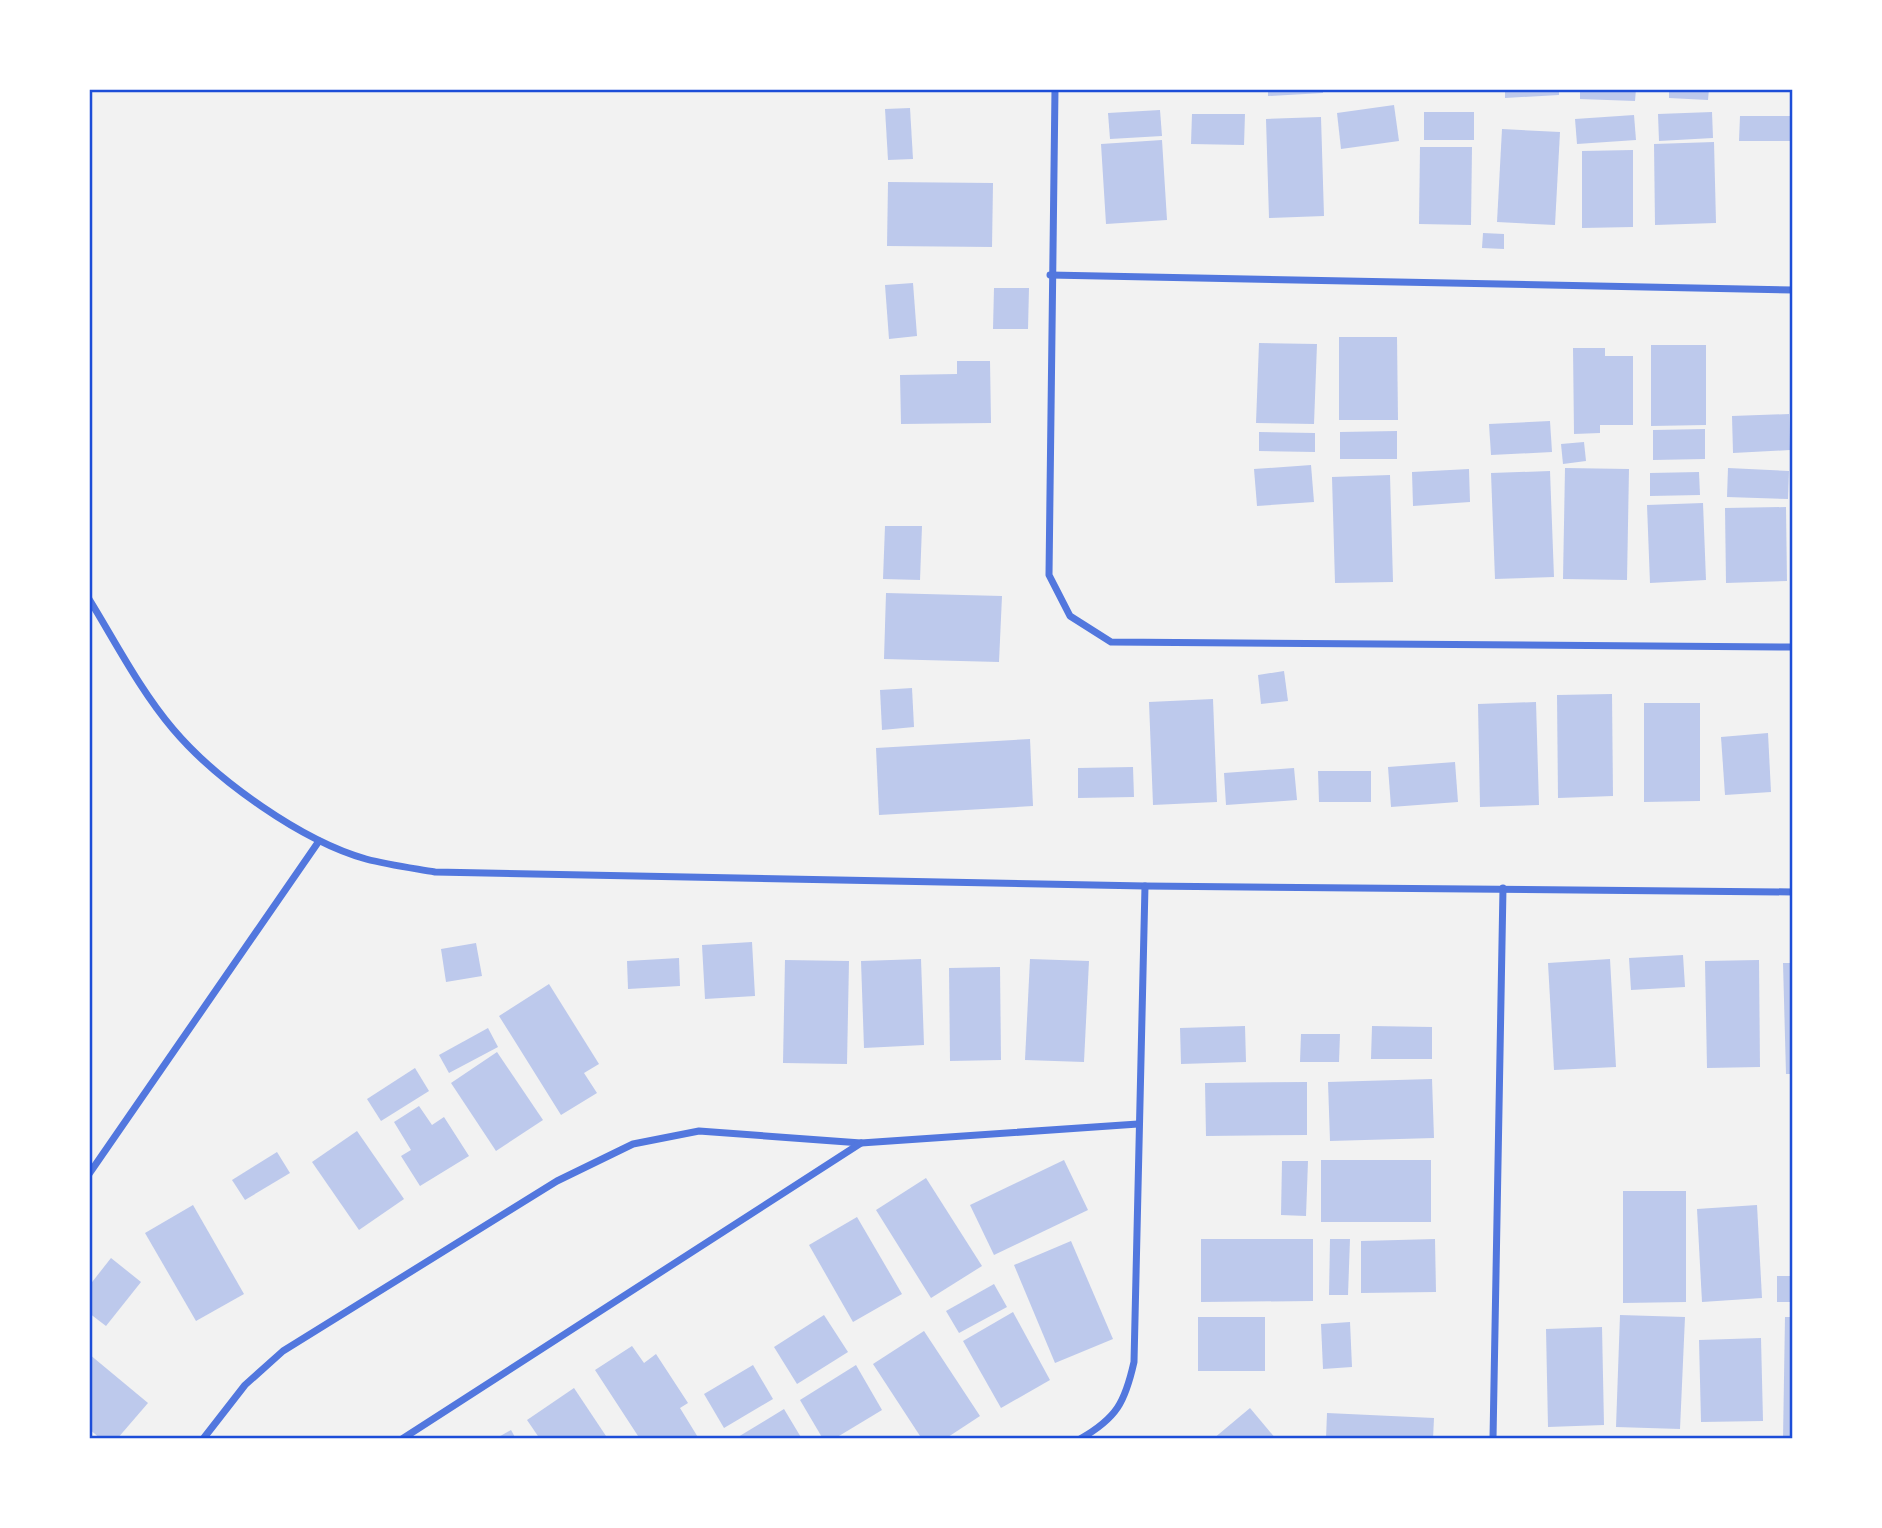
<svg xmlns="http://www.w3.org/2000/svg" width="1882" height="1528" viewBox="0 0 1882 1528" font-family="'Source Sans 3',sans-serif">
  <rect width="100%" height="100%" fill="#f2f2f2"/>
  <g fill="#bdc9ec">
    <polygon points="1268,89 1323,89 1323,93 1268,96"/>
    <polygon points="1505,89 1559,89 1559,95 1505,98"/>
    <polygon points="1580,89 1636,89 1635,101 1580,99"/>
    <polygon points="1669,89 1709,89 1708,100 1669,98"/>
    <polygon points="1394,105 1399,141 1341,149 1337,113"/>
    <polygon points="910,108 913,159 888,160 885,109"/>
    <polygon points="1160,110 1162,136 1110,139 1108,113"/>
    <rect x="1424" y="112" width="50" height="28"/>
    <polygon points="1712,112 1713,138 1659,141 1658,114"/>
    <polygon points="1192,114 1245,114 1244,145 1191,144"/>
    <polygon points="1634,115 1636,140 1577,144 1575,119"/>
    <polygon points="1740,116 1793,116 1793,141 1739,141"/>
    <polygon points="1321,117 1324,216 1269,218 1266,119"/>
    <polygon points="1502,129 1560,132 1555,225 1497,222"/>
    <polygon points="1162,140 1167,220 1106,224 1101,144"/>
    <polygon points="1714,142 1716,223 1655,225 1654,144"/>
    <polygon points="1420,147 1472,147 1471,225 1419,224"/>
    <polygon points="1633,150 1633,227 1582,228 1582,151"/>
    <polygon points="888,182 993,183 992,247 887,246"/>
    <polygon points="1483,233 1504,234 1504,249 1482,248"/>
    <polygon points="913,283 917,336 889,339 885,285"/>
    <polygon points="994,288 1029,288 1028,329 993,329"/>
    <polygon points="1339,337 1397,337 1398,420 1339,420"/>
    <polygon points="1259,343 1317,344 1314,424 1256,423"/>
    <polygon points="1651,345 1706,345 1706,425 1651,426"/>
    <polygon points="1573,348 1605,348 1605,356 1633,356 1633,425 1600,425 1600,433 1574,434"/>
    <polygon points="957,361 990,361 991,423 901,424 900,375 957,374"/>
    <polygon points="1789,414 1790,450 1733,453 1732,416"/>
    <polygon points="1550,421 1552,452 1491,455 1489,424"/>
    <polygon points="1705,429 1705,459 1653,460 1653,430"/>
    <polygon points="1397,431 1397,459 1340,459 1340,432"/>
    <polygon points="1259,432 1315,433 1315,452 1259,451"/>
    <polygon points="1584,442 1586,461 1563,464 1561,444"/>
    <polygon points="1311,465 1314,502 1257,506 1254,469"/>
    <polygon points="1565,468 1629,469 1627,580 1563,579"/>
    <polygon points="1728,468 1789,471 1788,499 1727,497"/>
    <polygon points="1469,469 1470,502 1413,506 1412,472"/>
    <polygon points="1550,471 1554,577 1495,579 1491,473"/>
    <polygon points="1699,472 1700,495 1650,496 1650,473"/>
    <polygon points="1390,475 1393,582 1335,583 1332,477"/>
    <polygon points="1703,503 1706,580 1650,583 1647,505"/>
    <polygon points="1786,507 1787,581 1726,583 1725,508"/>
    <polygon points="885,526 922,526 920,580 883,579"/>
    <polygon points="886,593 1002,596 999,662 884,659"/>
    <polygon points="1284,671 1288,701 1261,704 1258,675"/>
    <polygon points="912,688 914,727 882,730 880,690"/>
    <polygon points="1612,694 1613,796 1558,798 1557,695"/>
    <polygon points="1213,699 1217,802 1153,805 1149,702"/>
    <polygon points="1536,702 1539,805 1480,807 1478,704"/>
    <polygon points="1644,703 1700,703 1700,801 1644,802"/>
    <polygon points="1768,733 1771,792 1725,795 1721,737"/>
    <polygon points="1030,739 1033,806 879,815 876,748"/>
    <polygon points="1455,762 1458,802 1391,807 1388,767"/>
    <polygon points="1133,767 1134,797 1078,798 1078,768"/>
    <polygon points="1294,768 1297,800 1226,805 1224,773"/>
    <polygon points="1318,771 1371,771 1371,802 1319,802"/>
    <polygon points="752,942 755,996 705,999 702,945"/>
    <polygon points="476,943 482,976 446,982 441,949"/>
    <polygon points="1683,955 1685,987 1631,990 1629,958"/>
    <polygon points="679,958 680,986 628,989 627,961"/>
    <polygon points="921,959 924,1045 864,1048 861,961"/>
    <polygon points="1030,959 1089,961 1084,1062 1025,1060"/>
    <polygon points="1610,959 1616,1067 1554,1070 1548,963"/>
    <polygon points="785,960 849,961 847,1064 783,1063"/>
    <polygon points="1759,960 1760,1067 1707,1068 1705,961"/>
    <polygon points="1783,963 1793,963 1793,1074 1786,1074"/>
    <polygon points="1000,967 1001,1060 950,1061 949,968"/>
    <polygon points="549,984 599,1064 584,1073 597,1093 561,1115 499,1016"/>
    <polygon points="1245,1026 1246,1062 1181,1064 1180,1028"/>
    <polygon points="1372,1026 1432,1027 1432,1059 1371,1059"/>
    <polygon points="488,1028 498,1047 449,1073 439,1055"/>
    <polygon points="1301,1034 1340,1034 1339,1062 1300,1062"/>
    <polygon points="497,1052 543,1120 496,1151 451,1083"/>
    <polygon points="415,1068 429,1091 381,1121 367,1099"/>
    <polygon points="1432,1079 1434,1138 1330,1141 1328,1082"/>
    <polygon points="1307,1082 1307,1135 1206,1136 1205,1083"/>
    <polygon points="419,1106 432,1125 444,1117 469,1156 420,1186 401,1156 411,1150 394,1122"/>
    <polygon points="357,1131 404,1199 359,1230 312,1162"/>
    <polygon points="277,1152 290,1173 245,1200 232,1180"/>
    <polygon points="1064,1160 1088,1210 994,1255 970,1205"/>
    <rect x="1321" y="1160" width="110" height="62"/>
    <polygon points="1282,1161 1308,1161 1306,1216 1281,1215"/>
    <polygon points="926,1178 982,1266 931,1298 876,1210"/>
    <polygon points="1623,1191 1686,1191 1686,1302 1623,1303"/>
    <polygon points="193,1205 244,1294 196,1321 145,1233"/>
    <polygon points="1757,1205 1762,1298 1702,1302 1697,1209"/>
    <polygon points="857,1217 902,1294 853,1322 809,1245"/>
    <polygon points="1201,1239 1313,1239 1313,1301 1201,1302"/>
    <polygon points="1330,1239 1350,1239 1348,1295 1329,1295"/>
    <polygon points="1435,1239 1436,1292 1361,1293 1361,1241"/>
    <polygon points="1071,1241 1113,1339 1055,1363 1014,1265"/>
    <polygon points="111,1258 141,1282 106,1326 89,1313 89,1286"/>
    <rect x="1777" y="1276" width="16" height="26"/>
    <polygon points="994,1284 1007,1307 959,1333 946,1311"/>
    <polygon points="1013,1312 1050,1380 1001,1408 963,1341"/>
    <polygon points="824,1315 848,1352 797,1384 774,1347"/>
    <polygon points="1620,1315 1685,1317 1680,1429 1616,1427"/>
    <rect x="1198" y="1317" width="67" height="54"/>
    <polygon points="1785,1317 1793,1317 1793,1439 1783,1439"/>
    <polygon points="1350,1322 1352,1367 1323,1369 1321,1324"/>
    <polygon points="1602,1327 1604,1425 1548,1427 1546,1329"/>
    <polygon points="924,1331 980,1416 945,1439 922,1439 873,1364"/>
    <polygon points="1761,1338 1763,1421 1701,1422 1699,1340"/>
    <polygon points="632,1346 644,1363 656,1354 688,1403 680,1408 699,1439 640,1439 595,1370"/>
    <polygon points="89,1354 148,1403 117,1439 101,1439 89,1429"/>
    <polygon points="753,1365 773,1399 724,1428 704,1394"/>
    <polygon points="856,1365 882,1410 834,1439 823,1439 800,1400"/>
    <polygon points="574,1388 608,1439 540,1439 527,1420"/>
    <polygon points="1250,1408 1276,1439 1213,1439"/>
    <polygon points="784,1409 802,1439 739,1439 738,1437"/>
    <polygon points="1327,1413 1434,1418 1433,1439 1326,1439"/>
    <polygon points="511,1430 516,1439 495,1439"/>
  </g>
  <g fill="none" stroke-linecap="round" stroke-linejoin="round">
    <g stroke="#5277de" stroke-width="7">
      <polyline points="1055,89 1049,575 1070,616 1111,642 1793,647"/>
      <polyline points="1050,275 1793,290"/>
      <path d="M 89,599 C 116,643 140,690 173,729 C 216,780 302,841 366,859 C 389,865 412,868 435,872 L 1145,886 L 1793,892"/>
      <polyline points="89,1174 319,841"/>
      <polyline points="203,1439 245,1385 283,1351 557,1181 633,1144 699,1131 861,1143 1138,1124"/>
      <polyline points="402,1439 861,1143"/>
      <path d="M 1080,1439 C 1117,1418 1125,1402 1134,1362 L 1145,886"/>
      <polyline points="1493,1439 1503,888"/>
    </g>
  </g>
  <rect width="1882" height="1528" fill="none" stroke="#ffffff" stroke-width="182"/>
  <rect x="91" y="91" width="1700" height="1346" fill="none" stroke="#1d4ed8" stroke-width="2.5"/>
</svg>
